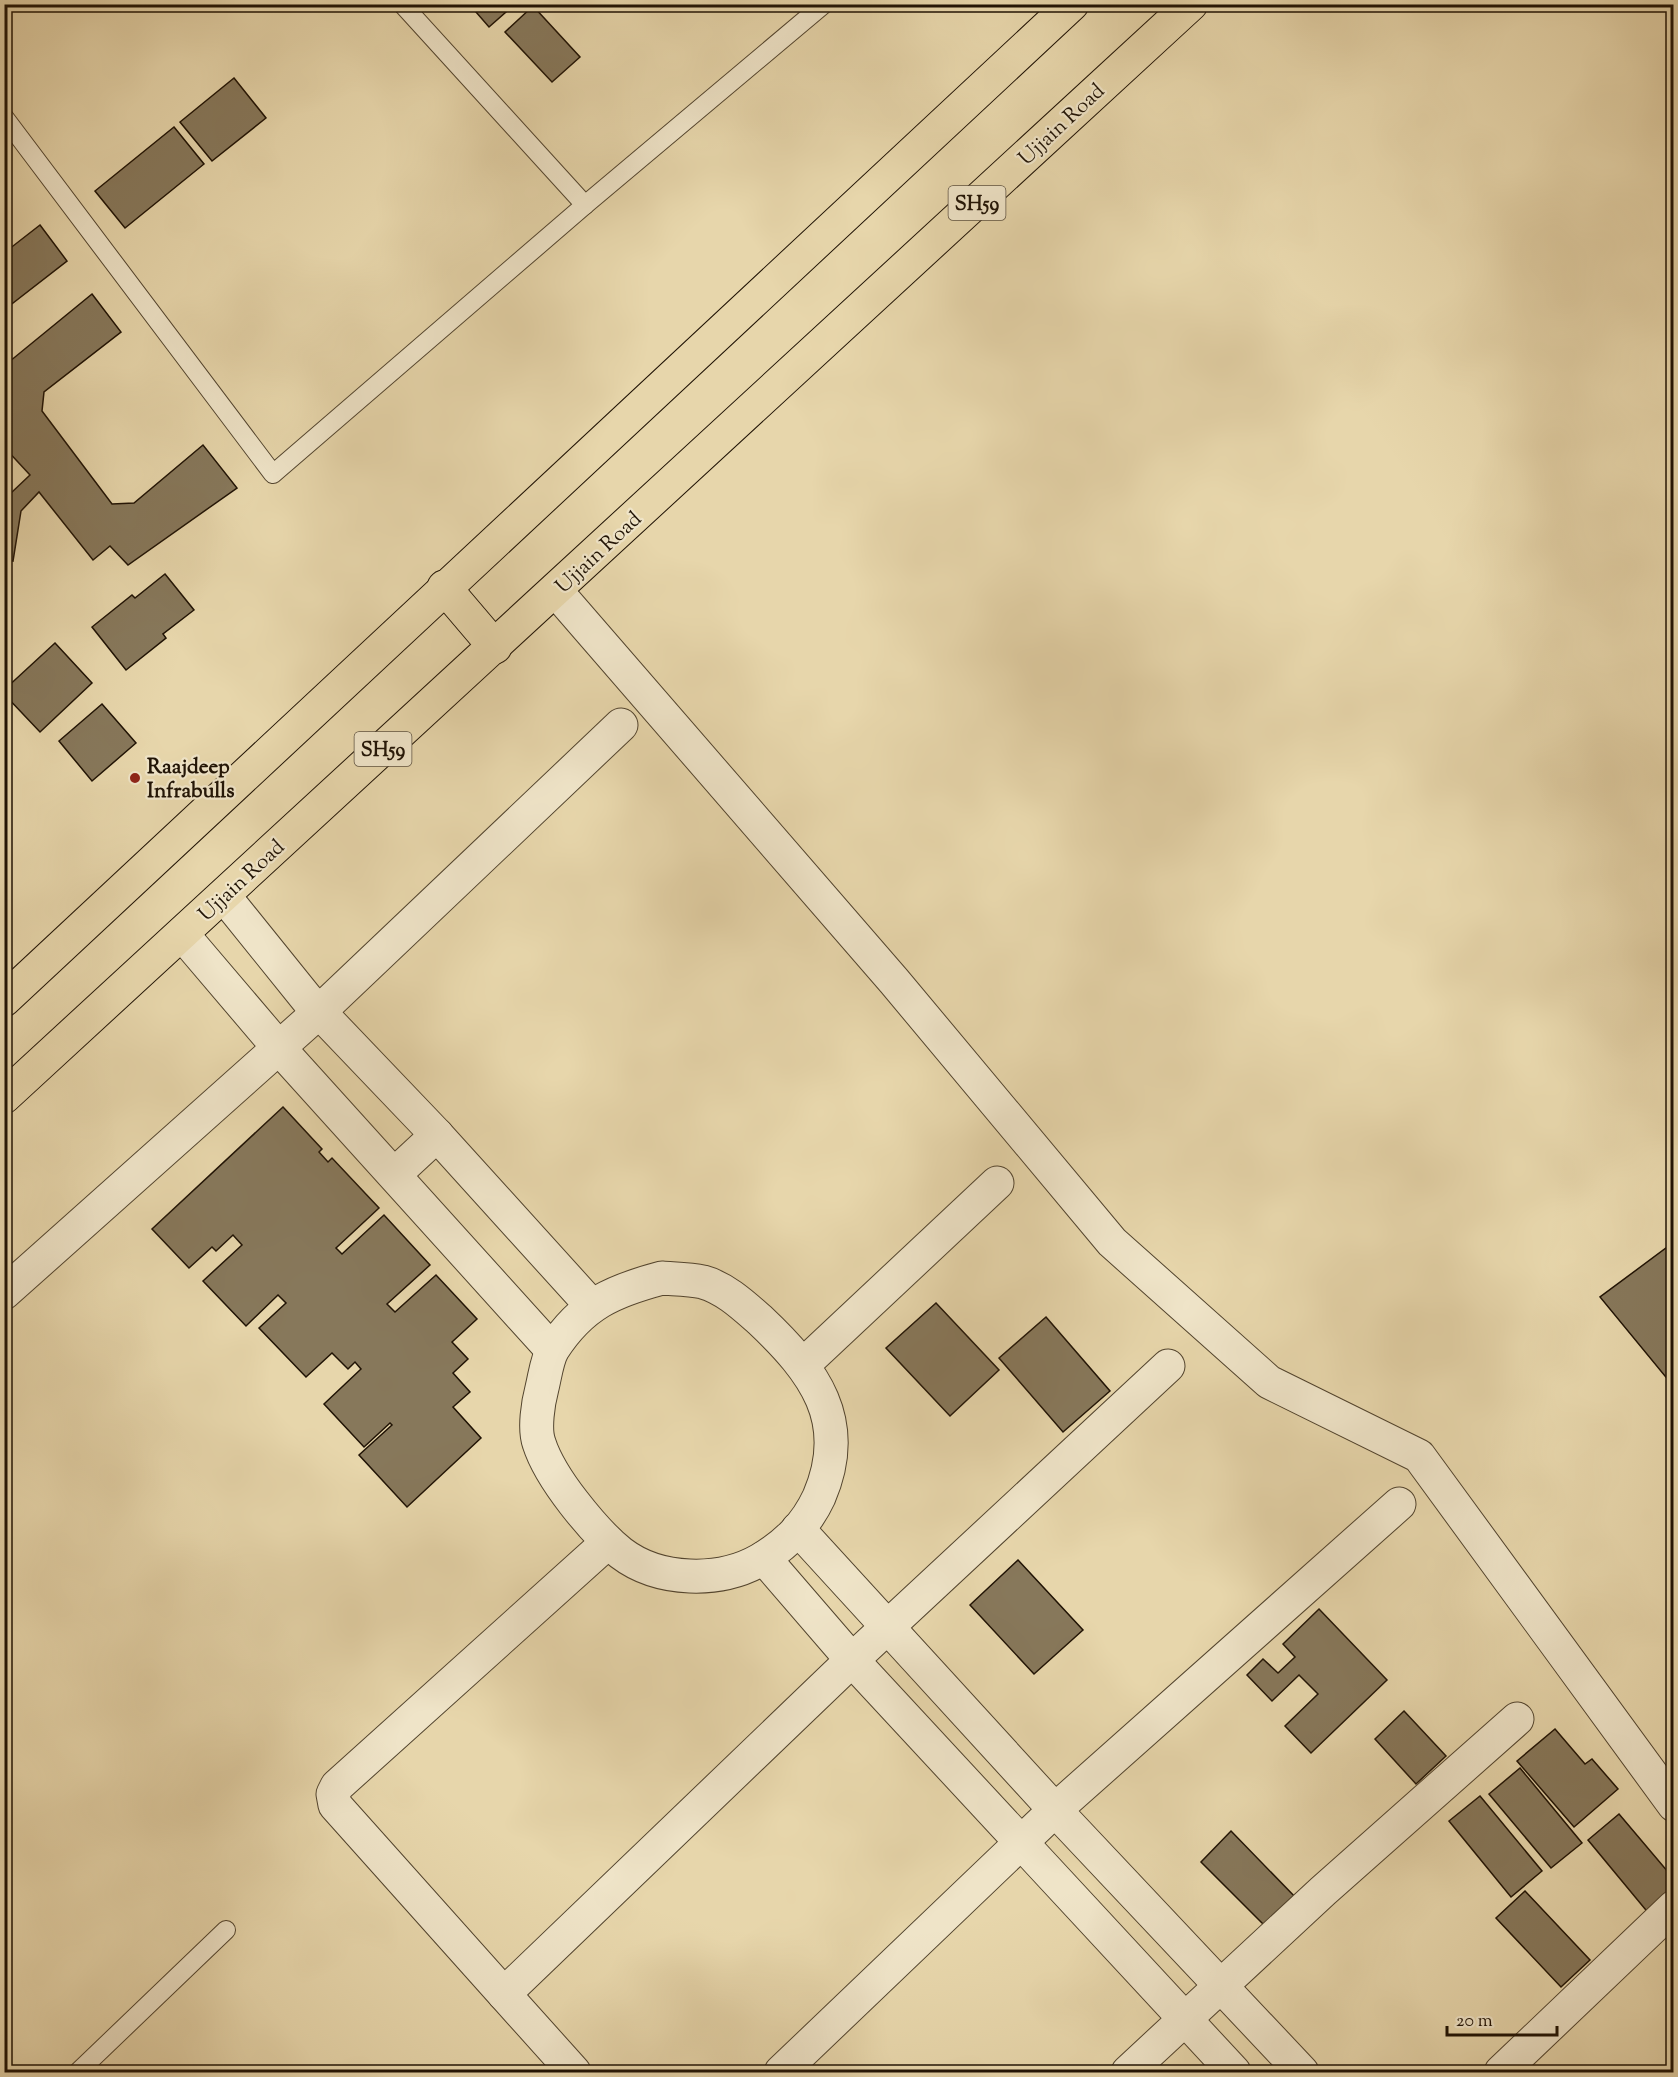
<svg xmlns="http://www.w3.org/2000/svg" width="1678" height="2077" viewBox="0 0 1678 2077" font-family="'Sorts Mill Goudy',serif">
  <rect width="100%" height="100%" fill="#e7d6ab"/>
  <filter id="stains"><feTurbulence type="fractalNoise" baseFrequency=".00333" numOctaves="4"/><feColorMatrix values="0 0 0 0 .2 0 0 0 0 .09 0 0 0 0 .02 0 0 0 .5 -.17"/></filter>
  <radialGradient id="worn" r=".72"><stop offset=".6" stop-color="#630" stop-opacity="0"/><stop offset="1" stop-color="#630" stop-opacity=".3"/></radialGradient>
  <g fill="#87785b" stroke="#201305" stroke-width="1.5">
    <polygon points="469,4 515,4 489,27"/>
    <polygon points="533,6 580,57 552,82 505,32"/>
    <polygon points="234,78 266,118 212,161 180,122"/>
    <polygon points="174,127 204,164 125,228 95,191"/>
    <polygon points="40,225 67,261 4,310 4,253"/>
    <polygon points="92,294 121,332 44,392 42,411 112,504 134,503 203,445 237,488 128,565 110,546 93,560 39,492 21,511 13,561 4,559 4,492 11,493 30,475 4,447 4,366"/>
    <polygon points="165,574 194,610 163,634 166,638 126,670 92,627 132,595 135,598"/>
    <polygon points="55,643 92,683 40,732 4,694 4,690"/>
    <polygon points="102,704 136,743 92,781 59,741"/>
    <polygon points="283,1107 322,1149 319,1152 328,1162 332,1158 379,1208 336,1248 342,1254 384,1215 430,1265 387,1304 395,1312 436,1275 477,1319 452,1342 468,1359 453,1373 470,1392 453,1407 481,1438 407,1507 359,1455 392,1425 390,1423 364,1447 324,1404 361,1369 355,1362 348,1369 332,1353 306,1377 259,1328 286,1303 278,1295 246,1326 203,1281 242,1245 233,1235 216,1251 212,1247 189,1268 152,1229"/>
    <polygon points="1674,1242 1674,1387 1600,1297"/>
    <polygon points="936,1303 999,1370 950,1416 886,1348"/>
    <polygon points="1046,1317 1110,1391 1063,1432 999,1358"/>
    <polygon points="1018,1560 1083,1630 1034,1674 970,1605"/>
    <polygon points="1319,1609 1387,1680 1311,1753 1285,1726 1318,1694 1299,1675 1272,1701 1247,1675 1263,1659 1278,1673 1295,1657 1283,1644"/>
    <polygon points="1404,1711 1446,1756 1416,1784 1375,1739"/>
    <polygon points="1555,1729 1585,1764 1592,1759 1618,1789 1574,1827 1517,1761"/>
    <polygon points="1520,1768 1582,1843 1551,1868 1489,1794"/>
    <polygon points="1480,1796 1542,1871 1511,1897 1449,1821"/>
    <polygon points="1619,1814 1674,1879 1674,1895 1650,1915 1588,1840"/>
    <polygon points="1231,1831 1299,1901 1270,1931 1201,1862"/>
    <polygon points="1525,1891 1590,1960 1561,1987 1496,1918"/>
  </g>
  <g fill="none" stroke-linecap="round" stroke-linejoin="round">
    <defs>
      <g id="lane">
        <polyline points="402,4 585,205"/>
        <polyline points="4,117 273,474 585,205 824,4"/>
        <polyline points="78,2072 226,1930"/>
      </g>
      <g id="street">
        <polyline points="556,591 894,981 1112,1242 1269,1382 1419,1456 1674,1805"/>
        <polyline points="224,896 307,999 437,1135 591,1305"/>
        <polyline points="182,934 279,1048 552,1350"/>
        <polyline points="395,1174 437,1135"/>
        <path d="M 662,1278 C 675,1279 690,1279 703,1282 C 725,1288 744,1306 760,1320 C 814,1371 852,1421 819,1497 C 806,1525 787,1544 760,1560 C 720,1583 659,1582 621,1553 C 602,1538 588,1521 574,1503 C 560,1485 546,1465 539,1443 C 534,1429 538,1403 542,1388 C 545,1376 547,1359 553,1349 C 582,1304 613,1291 662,1278 Z"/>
        <polyline points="4,1293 320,1011 621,725"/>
        <polyline points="803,1365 997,1183"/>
        <polyline points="798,1529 1055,1810 1302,2072"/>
        <polyline points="608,1542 337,1786 333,1794 335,1805 504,1994 852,1660 1168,1366"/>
        <polyline points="764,1558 852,1660 1234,2072"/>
        <polyline points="504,1994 574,2072"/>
        <polyline points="781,2072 1055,1810 1399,1504"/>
        <polyline points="1128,2072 1323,1891 1517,1719"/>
        <polyline points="1501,2072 1674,1907"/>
      </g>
      <g id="primary">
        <polyline points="444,587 495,647"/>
        <polyline points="4,1000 1072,4"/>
        <polyline points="4,1097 1191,4"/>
      </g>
    </defs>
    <use href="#lane" stroke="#52442e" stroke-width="20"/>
    <use href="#street" stroke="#52442e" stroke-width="35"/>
    <use href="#primary" stroke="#201305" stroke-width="35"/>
    <use href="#lane" stroke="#efe4c8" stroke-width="18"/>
    <use href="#street" stroke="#efe4c8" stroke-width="33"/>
    <use href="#primary" stroke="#e7d6ab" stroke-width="33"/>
  </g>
  <circle fill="#8f2418" stroke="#efe4c8" stroke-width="2" cx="135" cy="778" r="6"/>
  <g text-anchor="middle" stroke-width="4.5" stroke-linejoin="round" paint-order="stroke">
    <g fill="#efe4c8" stroke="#5e5240" stroke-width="1.5">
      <rect x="948.5" y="186" width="57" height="34" rx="4.5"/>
      <rect x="354.5" y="732" width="57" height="34" rx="4.5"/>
    </g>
    <g font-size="20" font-weight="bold" fill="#201305">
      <text x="977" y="210">SH59</text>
      <text x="383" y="756">SH59</text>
    </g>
    <g font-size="21" fill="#201305" stroke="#efe4c8">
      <text transform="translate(1061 124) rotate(-43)" y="7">Ujjain Road</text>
      <text transform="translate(598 552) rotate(-43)" y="7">Ujjain Road</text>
      <text transform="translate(241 880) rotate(-43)" y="7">Ujjain Road</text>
    </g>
    <g font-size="21" font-weight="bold" fill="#201305" stroke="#efe4c8" text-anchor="start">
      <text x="147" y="773">Raajdeep<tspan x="147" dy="24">Infrabulls</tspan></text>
    </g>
  </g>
  <rect width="1678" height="2077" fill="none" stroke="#e7d6ab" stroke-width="24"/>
  <rect x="6" y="6" width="1666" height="2065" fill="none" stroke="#201305" stroke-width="3"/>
  <rect x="12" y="12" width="1654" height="2053" fill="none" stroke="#201305" stroke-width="1.5"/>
  <path d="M1447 2026v9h110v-9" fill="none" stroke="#201305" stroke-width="3"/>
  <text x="1456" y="2026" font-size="18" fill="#201305" stroke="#efe4c8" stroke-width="4.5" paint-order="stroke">20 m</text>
  <rect width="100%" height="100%" filter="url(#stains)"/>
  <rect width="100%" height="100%" fill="url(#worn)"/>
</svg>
